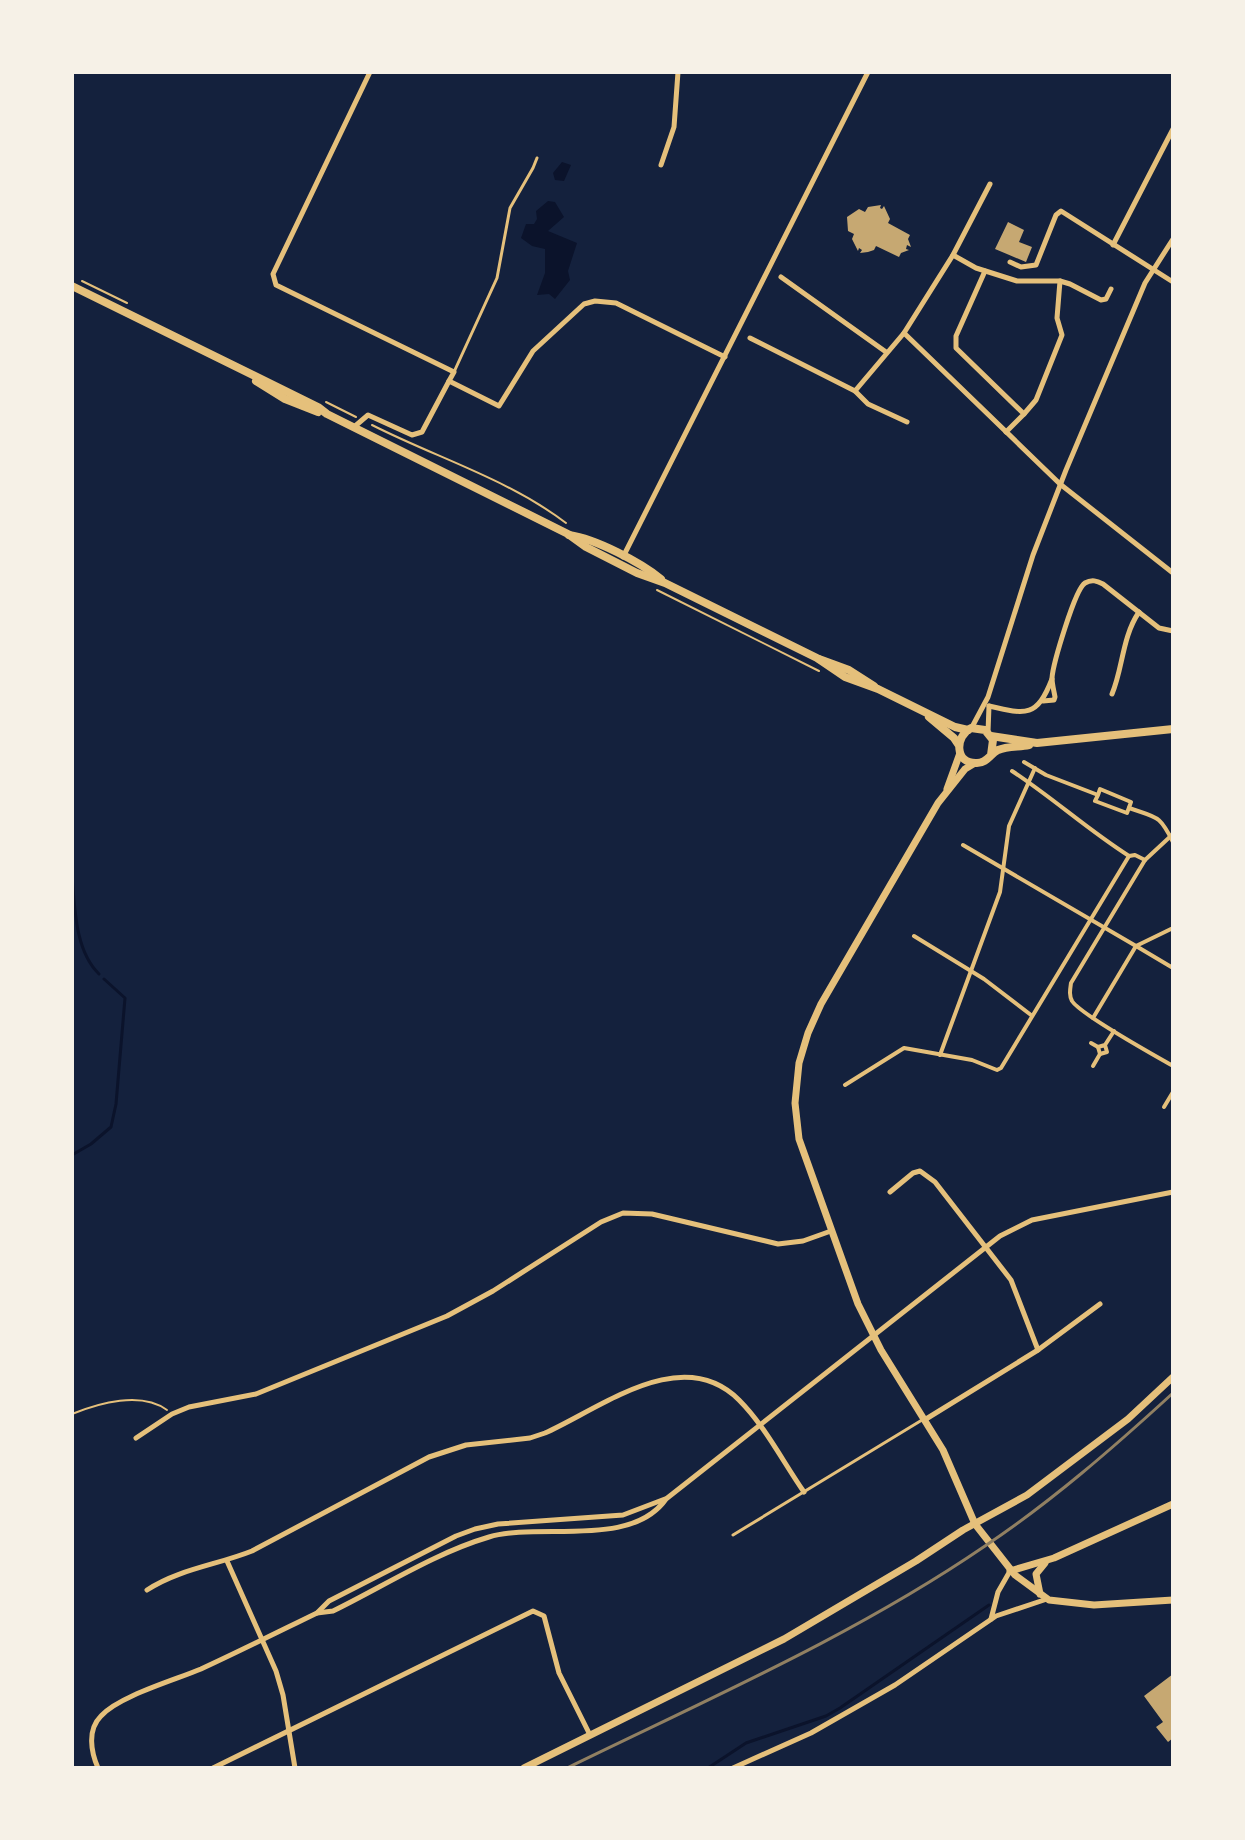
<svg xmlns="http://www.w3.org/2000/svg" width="1245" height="1840" viewBox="0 0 1245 1840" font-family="'PT Sans Narrow',sans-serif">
  <rect width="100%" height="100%" fill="#14213d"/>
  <g fill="#0b132b">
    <polygon points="562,162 571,165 564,181 555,180 553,173"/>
    <polygon points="548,201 555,202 564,217 548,231 577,243 568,271 570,280 555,299 549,294 537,295 545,273 545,249 532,246 521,238 526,224 534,224 537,219 536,211"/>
  </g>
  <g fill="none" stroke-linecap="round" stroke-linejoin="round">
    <g stroke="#0b132b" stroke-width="3">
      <path d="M 72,877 C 75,908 75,951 99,974"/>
      <polyline points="72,1155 91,1144 111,1127 116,1104 125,998 104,979"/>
      <polyline points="708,1768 746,1743 826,1716 840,1708 989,1605"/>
    </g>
  </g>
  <g fill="#c6a872">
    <polygon points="881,205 880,208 882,209 884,206 890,219 888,223 910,235 908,239 911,247 907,245 906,249 909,250 901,253 899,257 876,246 874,250 868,252 860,253 862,250 859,248 858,251 852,239 854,234 848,231 847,217 859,209 865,212 868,207"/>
    <polygon points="1008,222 1024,230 1019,242 1032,247 1026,262 995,249"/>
    <polygon points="1173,1674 1173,1738 1168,1742 1156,1727 1163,1722 1144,1696"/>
  </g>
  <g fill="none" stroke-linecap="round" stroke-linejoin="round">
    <g stroke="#e5c07b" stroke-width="2">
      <polyline points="82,281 127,303"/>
      <polyline points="326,402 356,417"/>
      <path d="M 372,425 C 437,458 508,479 566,523"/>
      <polyline points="657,590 819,671"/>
      <path d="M 72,1414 C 99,1403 141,1391 167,1410"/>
    </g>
    <g stroke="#e5c07b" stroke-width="3">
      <polyline points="454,372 497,278 510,208 533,168 537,158"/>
      <polyline points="733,1535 922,1420"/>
    </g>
    <g stroke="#e5c07b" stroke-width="4">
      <polyline points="1024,762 1046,775 1098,795 1095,801 1127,813 1131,802 1100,789 1098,795"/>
      <path d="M 1012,771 C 1053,798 1088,830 1129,856 L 1135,855 L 1145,860"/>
      <path d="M 1129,808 C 1157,818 1159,814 1173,842"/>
      <path d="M 1173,834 L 1145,860 L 1071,983 C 1070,990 1069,995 1072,1001 C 1081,1015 1154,1055 1173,1066"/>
      <polyline points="963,845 1136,946 1093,1018"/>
      <polyline points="914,936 984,979 1031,1015"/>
      <polyline points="1136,946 1173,968"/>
      <polyline points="1136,946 1173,928"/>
      <polyline points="1091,1043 1098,1047"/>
      <polyline points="1105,1045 1107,1052 1100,1054 1098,1047 1105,1045 1114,1031"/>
      <polyline points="940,1055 1000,892 1009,826 1035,768"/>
      <polyline points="1093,1066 1100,1054"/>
      <polyline points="845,1085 904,1048 972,1060 997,1070 1001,1068 1129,856"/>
      <polyline points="1164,1107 1173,1092"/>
    </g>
    <g stroke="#e5c07b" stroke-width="5">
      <polyline points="370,72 273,274 276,285 454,372 449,381 499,406 533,351 584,304 595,301 616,303 725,357"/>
      <polyline points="661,165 674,127 678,72"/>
      <polyline points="1113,245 1173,129"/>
      <polyline points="953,255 976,268 1017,281 1060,281 1070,284 1101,300 1106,299 1111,289"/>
      <polyline points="1010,262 1021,267 1036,265 1056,215 1061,211 1173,282"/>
      <polyline points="985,271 956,336 956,348 1024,414 1006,432"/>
      <polyline points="781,277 886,352"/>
      <polyline points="904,333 1060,484 1173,573"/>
      <polyline points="750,338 855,391 904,333 953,255 990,184"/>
      <polyline points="855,391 868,404 907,422"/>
      <polyline points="1024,414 1036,400 1062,335 1057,318 1060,281"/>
      <polyline points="354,427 368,415 412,435 422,432 449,381"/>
      <polyline points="623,557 868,72"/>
      <path d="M 1112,694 C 1123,668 1122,637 1139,612"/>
      <path d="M 1043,701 L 1054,700 L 1055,697 C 1054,691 1052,684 1052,678 C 1053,664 1075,589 1085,583 C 1092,579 1097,581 1103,584 L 1159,628 L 1173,631"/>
      <path d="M 989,706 C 1027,715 1037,717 1052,679"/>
      <polyline points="972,727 988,697 1033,555 1066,470 1145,283 1173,239"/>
      <polyline points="988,732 989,706"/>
      <polyline points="890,1192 913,1173 920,1171 935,1182 1011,1280 1038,1350"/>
      <polyline points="926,1419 1038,1350 1100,1304"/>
      <polyline points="136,1438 172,1414 189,1407 256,1394 447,1316 493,1291 601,1222 623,1213 652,1214 778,1244 803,1241 831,1231"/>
      <polyline points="227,1561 276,1671 283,1695 295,1768"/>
      <path d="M 147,1590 C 179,1569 217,1565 252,1551 L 429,1457 L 466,1445 L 530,1438 L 545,1433 C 601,1408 682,1343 739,1400 C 765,1426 783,1462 804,1492"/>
      <path d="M 317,1613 L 333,1611 C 384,1586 435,1553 489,1537 C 539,1522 631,1549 666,1499 L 1000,1236 L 1032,1220 L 1173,1192"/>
      <polyline points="991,1619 998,1592 1010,1571"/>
      <path d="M 98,1768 C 91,1752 87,1730 101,1716 C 119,1696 175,1680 201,1669 C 240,1651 278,1632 317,1613 L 329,1601 L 456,1536 L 475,1529 L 498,1524 L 623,1515 L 665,1499"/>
      <polyline points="213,1768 533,1611 544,1616 559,1673 590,1735"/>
      <polyline points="733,1768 811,1733 895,1685 996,1616 1047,1599"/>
    </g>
    <g stroke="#e5c07b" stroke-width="7">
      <polyline points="975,763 965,769 938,803 821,1004 808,1033 799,1063 795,1103 799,1139 858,1304 881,1350 943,1450 975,1524 1015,1575 1049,1600 1094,1605 1173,1600"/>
      <polyline points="947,789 960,753"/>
      <polyline points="1010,1571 1054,1558 1173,1504"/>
      <polyline points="1040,1594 1036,1574 1045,1563"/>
      <polyline points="524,1768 784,1639 916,1561 963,1530 1027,1495 1128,1419 1173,1377"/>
    </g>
    <g stroke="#e5c07b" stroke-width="8">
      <polyline points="72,286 318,407 327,414 568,534 586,547 637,573 665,583 817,658 845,677 878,689 955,727 968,730"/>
      <polyline points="256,381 285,399 318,412"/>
      <path d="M 569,535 C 596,539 640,562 661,579"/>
      <polyline points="819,659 849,670 874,686"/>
      <polyline points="929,717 954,738 958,744"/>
      <polyline points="991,736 1037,743 1173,729"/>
      <path d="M 991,755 L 993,740 L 985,730 L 971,728 C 955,736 954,764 977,763 C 987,763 990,754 998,750 C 1007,746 1019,747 1029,745"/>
    </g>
    <path stroke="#918062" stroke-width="3" d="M 567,1768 C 708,1699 855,1635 985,1546 C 1052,1501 1113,1448 1173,1393"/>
  </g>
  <rect width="1245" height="1840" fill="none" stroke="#f6f1e7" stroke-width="148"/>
</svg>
